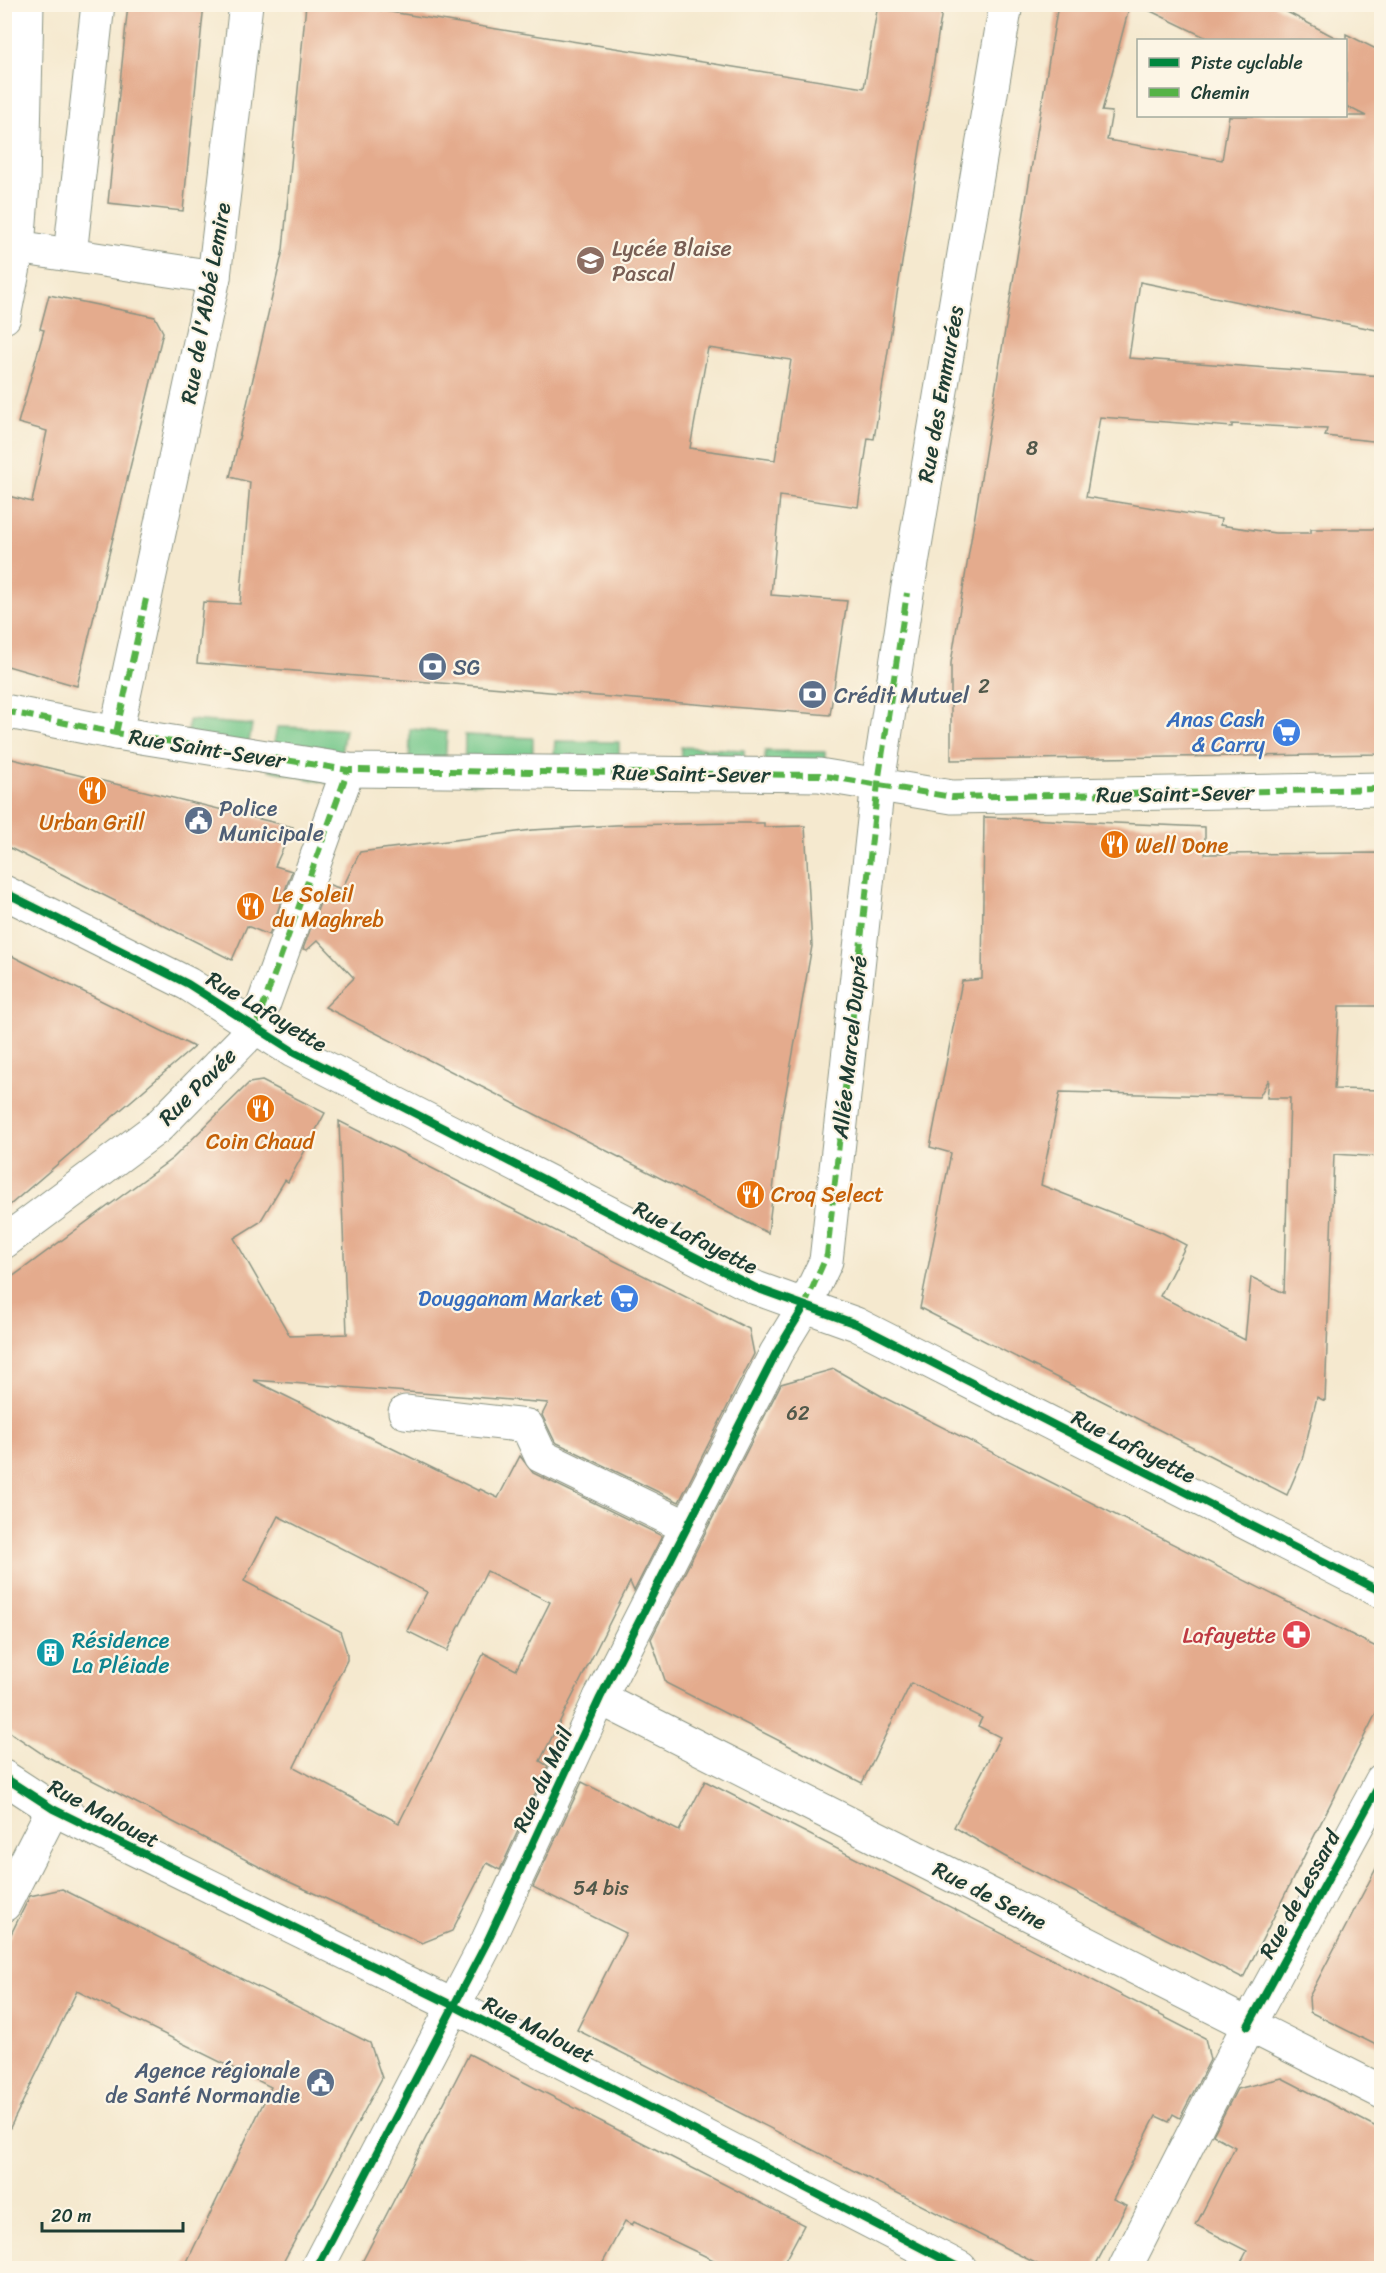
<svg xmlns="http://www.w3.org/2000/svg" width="1386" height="2273" viewBox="0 0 1386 2273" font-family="Sriracha,sans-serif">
  <rect width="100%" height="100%" fill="#fcf5e5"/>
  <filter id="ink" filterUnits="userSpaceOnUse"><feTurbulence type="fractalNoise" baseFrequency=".0167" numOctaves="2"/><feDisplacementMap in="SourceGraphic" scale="12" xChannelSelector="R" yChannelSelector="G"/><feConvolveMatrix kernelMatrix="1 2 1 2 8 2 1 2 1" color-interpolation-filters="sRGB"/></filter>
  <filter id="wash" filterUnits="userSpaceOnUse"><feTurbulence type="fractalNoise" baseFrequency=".008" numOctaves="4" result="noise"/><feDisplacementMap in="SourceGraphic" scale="24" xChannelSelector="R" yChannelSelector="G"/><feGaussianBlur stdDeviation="1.35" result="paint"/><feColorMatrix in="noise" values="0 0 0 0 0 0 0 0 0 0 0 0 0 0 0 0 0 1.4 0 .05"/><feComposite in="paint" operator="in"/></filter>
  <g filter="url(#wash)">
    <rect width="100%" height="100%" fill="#f5e9cf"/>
    <g fill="#75c88b" stroke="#4a8260" stroke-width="1.5">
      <polygon points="189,720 252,725 245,764 185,748"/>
      <polygon points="277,727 345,729 336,785 269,770"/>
      <polygon points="410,729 447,732 444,785 409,784"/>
      <polygon points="465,735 533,738 532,782 464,784"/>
      <polygon points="555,741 619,742 619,782 552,781"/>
      <polygon points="681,747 744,750 745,782 681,781"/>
      <polygon points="765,751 825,752 825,782 766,781"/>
    </g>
    <g id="blocks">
      <g fill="#e4ab8d" fill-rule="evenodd">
        <polygon points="128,4 204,4 183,211 108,203"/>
        <path d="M 306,4 L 341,4 L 864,88 L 878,4 L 943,4 L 874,439 L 868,438 L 858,507 L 780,496 L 771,595 L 847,601 L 830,715 L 197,663 L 203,602 L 240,604 L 250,482 L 230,477 L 283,250 ZM 708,348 L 791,360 L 775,460 L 690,448 Z"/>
        <polygon points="1058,4 1130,4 1102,111 1112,112 1107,140 1222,160 1229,116 1366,116 1346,106 1346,34 1382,52 1382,331 1140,282 1129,358 1382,376 1382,442 1325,436 1327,429 1232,424 1232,427 1100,417 1086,497 1221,519 1220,525 1275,533 1311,533 1311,529 1382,529 1382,754 951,760 951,663"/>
        <polygon points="1136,4 1272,4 1340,40 1211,40"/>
        <polygon points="49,295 155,317 163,332 77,686 4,665 4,495 32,502 47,431 18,423 44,330 40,329"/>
        <polygon points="4,757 293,827 275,866 292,871 269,935 247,926 232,960 4,845"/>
        <path d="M 984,817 L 1205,827 L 1205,854 L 1382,853 L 1382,1006 L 1339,1006 L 1334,1089 L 1382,1090 L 1382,1157 L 1334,1154 L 1325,1401 L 1317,1397 L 1302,1460 L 1287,1495 L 920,1308 L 951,1153 L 930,1147 L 962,981 L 982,979 ZM 1269,1079 L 1267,1098 L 1290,1098 L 1284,1293 L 1251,1277 L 1245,1340 L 1160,1296 L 1186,1245 L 1161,1232 L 1041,1185 L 1060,1092 L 1259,1097 Z"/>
        <polygon points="739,823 764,823 764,827 805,826 812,946 782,1115 768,1233 325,1007 354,978 318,940 307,950 303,949 327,884 342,889 360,852 532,830 616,825"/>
        <polygon points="4,952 194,1047 4,1210"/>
        <path d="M 262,1081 L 325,1113 L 288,1182 L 285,1180 L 260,1222 L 234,1238 L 290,1336 L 347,1334 L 339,1121 L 749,1329 L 754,1354 L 679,1502 L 555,1442 L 542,1415 L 548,1403 L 253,1380 L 479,1491 L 480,1489 L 498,1498 L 520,1456 L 533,1473 L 662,1536 L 634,1591 L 630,1582 L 540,1761 L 548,1766 L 500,1870 L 487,1863 L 452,1931 L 422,1943 L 283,1879 L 44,1755 L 4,1728 L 4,1283 L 173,1158 L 249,1083 ZM 278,1516 L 427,1592 L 407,1631 L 447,1651 L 487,1571 L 550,1602 L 516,1670 L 484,1653 L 399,1823 L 294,1767 L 347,1660 L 347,1653 L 340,1631 L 244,1581 Z"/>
        <polygon points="834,1369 885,1398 1382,1650 1382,1701 1243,1978 1004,1856 954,1827 1000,1737 978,1726 982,1718 911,1683 862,1783 666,1683 651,1639 781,1384"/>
        <polygon points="705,1781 1205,2038 1210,2060 1180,2118 1173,2114 1169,2122 1156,2116 1113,2199 1127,2205 1094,2268 1045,2268 577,2030 626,1933 533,1887 582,1782 679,1831"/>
        <polygon points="1382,1857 1382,2048 1310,2012 1309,1997"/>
        <polygon points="62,1889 370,2043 382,2078 280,2268 184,2268 271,2087 77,1991 4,2140 4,1948 30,1896"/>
        <polygon points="469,2054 804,2225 781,2268 730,2268 634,2222 632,2225 625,2221 600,2268 359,2268"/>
        <polygon points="1282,2078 1382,2130 1382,2268 1238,2268 1247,2251 1196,2225 1235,2147 1213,2135 1237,2089"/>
      </g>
    </g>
  </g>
  <g filter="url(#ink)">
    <use href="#blocks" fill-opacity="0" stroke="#8a9382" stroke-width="1.5"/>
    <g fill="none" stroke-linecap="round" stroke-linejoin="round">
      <defs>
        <g id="minor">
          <polyline points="4,245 214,277"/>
          <polyline points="70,255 98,4"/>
          <polyline points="4,317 18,247 23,184 27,4"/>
          <polyline points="4,711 116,733 348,770 819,775 952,797 1382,789"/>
          <polyline points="116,733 214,277 246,4"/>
          <polyline points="4,892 188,984 293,1051 756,1288 856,1324 1382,1592"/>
          <polyline points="4,1242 158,1127 255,1028 348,770"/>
          <polyline points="405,1412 527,1426 541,1456 687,1527"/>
          <polyline points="600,1698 1382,2092"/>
          <polyline points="4,1777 53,1809 454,2006 960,2268"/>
          <polyline points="4,1905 53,1809"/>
          <polyline points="317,2268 487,1942 600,1698 776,1353 804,1307 826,1261 878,783 907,593 1006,4"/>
          <polyline points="1125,2268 1248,2026 1382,1780"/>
        </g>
      </defs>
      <use href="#minor" stroke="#8a9382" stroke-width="35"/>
      <use href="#minor" stroke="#fff" stroke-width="33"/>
      <g stroke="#55b346" stroke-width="6" stroke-dasharray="12 6" stroke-linecap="butt">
        <polyline points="4,711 116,733 348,770 819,775 952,797 1382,789"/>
        <polyline points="116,733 146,599"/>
        <polyline points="255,1028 348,770"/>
        <polyline points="804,1307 827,1255 878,783 907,593"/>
      </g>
      <defs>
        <g id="cycleway">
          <polyline points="4,892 188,984 293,1051 756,1288 856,1324 1382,1592"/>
          <polyline points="4,1777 53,1809 454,2006 960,2268"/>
          <polyline points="1248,2026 1382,1780"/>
          <polyline points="317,2268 487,1942 600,1698 776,1353 804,1307"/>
        </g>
      </defs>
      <use href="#cycleway" stroke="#fcf5e5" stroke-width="11"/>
      <use href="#cycleway" stroke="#00873e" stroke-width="8"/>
    </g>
  </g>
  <defs>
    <symbol id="school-disc" viewBox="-11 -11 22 22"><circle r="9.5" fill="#8d6e63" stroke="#fcf5e5"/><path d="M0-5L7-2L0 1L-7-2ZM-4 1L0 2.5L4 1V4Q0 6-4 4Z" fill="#fff"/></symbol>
    <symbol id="bank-disc" viewBox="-11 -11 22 22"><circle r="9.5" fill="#5c6f8a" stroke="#fcf5e5"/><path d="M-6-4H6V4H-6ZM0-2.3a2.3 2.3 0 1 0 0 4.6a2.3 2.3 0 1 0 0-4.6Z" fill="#fff"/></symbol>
    <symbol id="supermarket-disc" viewBox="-11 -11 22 22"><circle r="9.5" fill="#3f7fe0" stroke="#fcf5e5"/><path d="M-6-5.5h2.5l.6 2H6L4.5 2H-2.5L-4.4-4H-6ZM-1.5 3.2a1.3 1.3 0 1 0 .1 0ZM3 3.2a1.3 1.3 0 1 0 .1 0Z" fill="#fff"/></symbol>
    <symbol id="restaurant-disc" viewBox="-11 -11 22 22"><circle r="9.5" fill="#e8710a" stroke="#fcf5e5"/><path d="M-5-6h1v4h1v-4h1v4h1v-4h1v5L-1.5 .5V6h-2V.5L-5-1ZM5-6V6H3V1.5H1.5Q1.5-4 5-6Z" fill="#fff"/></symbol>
    <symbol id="civic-disc" viewBox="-11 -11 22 22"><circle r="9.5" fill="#5c6f8a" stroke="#fcf5e5"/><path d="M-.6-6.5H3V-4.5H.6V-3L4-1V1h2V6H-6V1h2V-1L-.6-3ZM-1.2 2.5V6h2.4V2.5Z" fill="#fff"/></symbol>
    <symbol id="pharmacy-disc" viewBox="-11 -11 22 22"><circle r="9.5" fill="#e0444e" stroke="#fcf5e5"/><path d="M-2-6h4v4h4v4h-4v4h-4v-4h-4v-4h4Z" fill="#fff"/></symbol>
    <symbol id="building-disc" viewBox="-11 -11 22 22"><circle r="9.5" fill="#0f9aa8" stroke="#fcf5e5"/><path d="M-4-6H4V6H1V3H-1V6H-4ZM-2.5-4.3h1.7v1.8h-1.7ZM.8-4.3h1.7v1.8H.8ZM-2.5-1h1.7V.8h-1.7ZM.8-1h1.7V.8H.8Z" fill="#fff"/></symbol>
  </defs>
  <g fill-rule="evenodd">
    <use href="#school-disc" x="574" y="244" width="33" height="33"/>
    <use href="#bank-disc" x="416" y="650" width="33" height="33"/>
    <use href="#bank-disc" x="796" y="678" width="33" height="33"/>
    <use href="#supermarket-disc" x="1270" y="716" width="33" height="33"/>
    <use href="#restaurant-disc" x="76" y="774" width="33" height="33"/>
    <use href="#civic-disc" x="182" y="804" width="33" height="33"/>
    <use href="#restaurant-disc" x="1098" y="828" width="33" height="33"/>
    <use href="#restaurant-disc" x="234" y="890" width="33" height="33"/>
    <use href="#restaurant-disc" x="244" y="1092" width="33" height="33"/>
    <use href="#restaurant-disc" x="734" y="1178" width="33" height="33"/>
    <use href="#supermarket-disc" x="608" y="1282" width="33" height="33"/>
    <use href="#pharmacy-disc" x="1280" y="1618" width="33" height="33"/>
    <use href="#building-disc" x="34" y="1636" width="33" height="33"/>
    <use href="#civic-disc" x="304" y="2066" width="33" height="33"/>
  </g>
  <g text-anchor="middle" stroke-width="4.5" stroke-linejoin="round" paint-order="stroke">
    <g font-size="20" fill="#50584a">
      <text x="1032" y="455">8</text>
      <text x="984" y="693">2</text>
      <text x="798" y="1420">62</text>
      <text x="601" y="1895">54 bis</text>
    </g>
    <g font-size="22" fill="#785e54" stroke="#fcf5e5" text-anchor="start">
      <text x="612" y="256">Lycée Blaise<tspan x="612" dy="25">Pascal</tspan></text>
    </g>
    <g font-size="22" fill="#1f3d34" stroke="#fcf5e5">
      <text transform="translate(205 303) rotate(-80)" y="8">Rue de l'Abbé Lemire</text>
      <text transform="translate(940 394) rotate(-80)" y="8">Rue des Emmurées</text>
      <text transform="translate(207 748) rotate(9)" y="8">Rue Saint-Sever</text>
      <text transform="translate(691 773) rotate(1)" y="8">Rue Saint-Sever</text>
      <text transform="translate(1175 793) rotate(-1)" y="8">Rue Saint-Sever</text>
      <text transform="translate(267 1011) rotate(31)" y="8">Rue Lafayette</text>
      <text transform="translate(849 1047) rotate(-84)" y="8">Allée Marcel Dupré</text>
      <text transform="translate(197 1086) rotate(-45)" y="8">Rue Pavée</text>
      <text transform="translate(696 1237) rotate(27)" y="8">Rue Lafayette</text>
      <text transform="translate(1134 1446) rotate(27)" y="8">Rue Lafayette</text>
      <text transform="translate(542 1779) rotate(-65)" y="8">Rue du Mail</text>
      <text transform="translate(104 1813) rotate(28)" y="8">Rue Malouet</text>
      <text transform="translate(1299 1894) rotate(-61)" y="8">Rue de Lessard</text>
      <text transform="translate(990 1895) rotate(27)" y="8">Rue de Seine</text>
      <text transform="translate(539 2029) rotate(27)" y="8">Rue Malouet</text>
    </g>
    <g font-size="22" fill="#4e5e75" stroke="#fcf5e5" text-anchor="start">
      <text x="453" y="675">SG</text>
      <text x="834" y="703">Crédit Mutuel</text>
      <text x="219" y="816">Police<tspan x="219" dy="25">Municipale</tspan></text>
      <text x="300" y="2078" text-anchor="end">Agence régionale<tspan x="300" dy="25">de Santé Normandie</tspan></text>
    </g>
    <g font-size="22" fill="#366cbe" stroke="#fcf5e5" text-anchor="end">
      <text x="1265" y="727">Anas Cash<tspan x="1265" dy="25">&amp; Carry</tspan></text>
      <text x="603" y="1306">Dougganam Market</text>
    </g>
    <g font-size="22" fill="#c56008" stroke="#fcf5e5" text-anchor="start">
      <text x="92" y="830" text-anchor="middle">Urban Grill</text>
      <text x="1135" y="853">Well Done</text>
      <text x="272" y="902">Le Soleil<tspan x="272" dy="25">du Maghreb</tspan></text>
      <text x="260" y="1149" text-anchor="middle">Coin Chaud</text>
      <text x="771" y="1202">Croq Select</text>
    </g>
    <g font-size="22" fill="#be3a42" stroke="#fcf5e5" text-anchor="end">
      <text x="1276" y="1643">Lafayette</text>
    </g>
    <g font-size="22" fill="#0d838f" stroke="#fcf5e5" text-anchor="start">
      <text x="72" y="1648">Résidence<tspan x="72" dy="25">La Pléiade</tspan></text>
    </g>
  </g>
  <rect width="1386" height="2273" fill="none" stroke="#fcf5e5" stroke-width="24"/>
  <rect x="1137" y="39" width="210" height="78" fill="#fcf5e5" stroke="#a4ab9e" stroke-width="1.5"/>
  <rect x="1149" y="58" width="30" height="9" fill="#00873e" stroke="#a4ab9e" stroke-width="1.5"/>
  <text x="1191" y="69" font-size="18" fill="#1f3d34">Piste cyclable</text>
  <rect x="1149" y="88" width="30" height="9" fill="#55b346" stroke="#a4ab9e" stroke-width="1.5"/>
  <text x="1191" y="99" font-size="18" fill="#1f3d34">Chemin</text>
  <path d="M42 2222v9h141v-9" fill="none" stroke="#1f3d34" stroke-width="3"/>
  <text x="51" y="2222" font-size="18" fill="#1f3d34" stroke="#fcf5e5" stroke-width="4.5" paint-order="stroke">20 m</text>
</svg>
